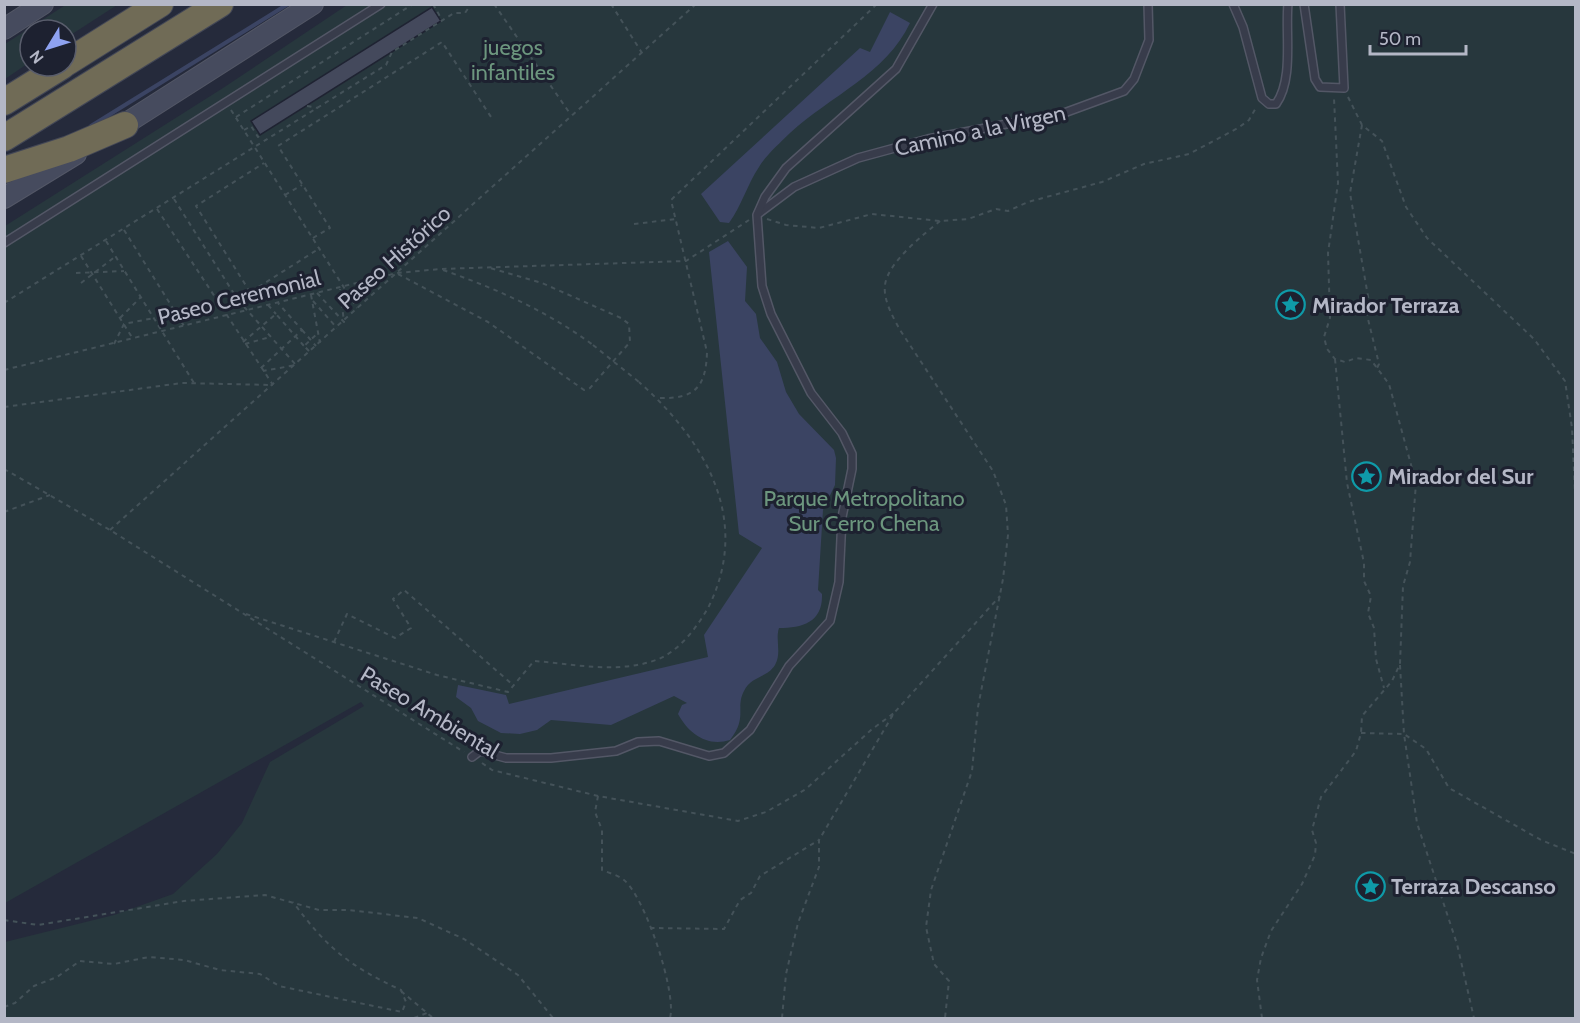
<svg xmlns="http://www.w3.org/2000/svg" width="1580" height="1023" viewBox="0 0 1580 1023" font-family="Cabin,sans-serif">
  <rect width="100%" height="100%" fill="#252a3b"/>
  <g fill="#27373d">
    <polygon points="67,4 117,5 66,38 66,30 30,30 30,62 5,79 5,44"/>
    <polygon points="347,5 1575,5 1575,1018 5,1018 5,942 114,915 173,894 217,854 242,823 270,762 364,706 361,702 5,903 5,226 223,88"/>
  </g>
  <g fill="#3b4463">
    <path d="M 890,12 L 910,23 C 886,74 830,96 790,133 C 780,143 766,155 759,167 C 747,185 742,205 729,223 L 720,222 L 701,194 L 860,48 L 870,52 Z"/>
    <path d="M 728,241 L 747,267 L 745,301 L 756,314 L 760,338 L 777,362 L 786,392 L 799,414 L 834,450 L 836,458 L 835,485 L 823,510 L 818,590 L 822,594 C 823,622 803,628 779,628 C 775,640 782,653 775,665 C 767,678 751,676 744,691 C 735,708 748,717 730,740 C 707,747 689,734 678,714 L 682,705 L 687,703 L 674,696 L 611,725 L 551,720 L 537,730 L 520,734 L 501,733 L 478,721 L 471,708 L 456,697 L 458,685 L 506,695 L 509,704 L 708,657 L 704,635 L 762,548 L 739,534 L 709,252 Z"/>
  </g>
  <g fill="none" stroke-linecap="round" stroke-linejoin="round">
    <polyline stroke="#3b4463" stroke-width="4" points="91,126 288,4"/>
  </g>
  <polygon fill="#44495c" stroke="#1f2332" stroke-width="1.5" points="432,7 441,21 260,135 251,121"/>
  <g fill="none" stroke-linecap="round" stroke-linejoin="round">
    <defs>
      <g id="lane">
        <path d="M 1233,4 L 1243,27 L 1262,98 L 1269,104 L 1276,104 C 1294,79 1285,33 1288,4"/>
        <polyline points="1304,4 1315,79 1320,87 1344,88 1340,4"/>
        <polyline points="758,214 794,187 858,158 928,139 1064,113 1124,91 1134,79 1149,40 1148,4"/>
        <polyline points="4,243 381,4"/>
        <polyline points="472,757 480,751 506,758 551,758 616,751 638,742 659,741 709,756 724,753 750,730 789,666 830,621 839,582 842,517 852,469 852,454 842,433 811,393 771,314 762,286 757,215 765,197 786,168 896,69 933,4"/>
      </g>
      <g id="secondary">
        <polyline points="4,29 43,4"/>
        <polyline points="114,131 313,4"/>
        <polyline points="4,198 76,154"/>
      </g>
      <g id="highway">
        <polyline points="66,63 160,4"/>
        <polyline points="4,102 62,66"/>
        <polyline points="4,138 220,4"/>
        <polyline points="4,170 69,149 125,125"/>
      </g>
    </defs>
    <use href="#lane" stroke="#535766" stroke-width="10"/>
    <use href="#secondary" stroke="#535766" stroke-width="22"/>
    <use href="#highway" stroke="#434756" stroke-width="28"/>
    <g stroke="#445259" stroke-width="2" stroke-dasharray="4.5 4.5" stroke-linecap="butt">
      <polyline points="433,4 442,20"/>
      <polyline points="494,4 571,115"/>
      <polyline points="611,4 642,53"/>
      <polyline points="1348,97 1362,125 1382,141 1406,207 1427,238 1534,339 1565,381 1572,428 1576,515"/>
      <polyline points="307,106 318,108"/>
      <polyline points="231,110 357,308"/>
      <polyline points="236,117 413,4"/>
      <polyline points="1362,125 1350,193 1369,302 1367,315 1379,364 1377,368"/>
      <polyline points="244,130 251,126 258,137 260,135"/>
      <polyline points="285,195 302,185"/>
      <polyline points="174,199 238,300 320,248"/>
      <polyline points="157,209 273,385"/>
      <polyline points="767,219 786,225 819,228 872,214 940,221 968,219 996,209 1008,211 1028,202 1102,182 1144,164 1189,154 1238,128 1249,120 1257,106"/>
      <path d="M 940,221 C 923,235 888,262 885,285 C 883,300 893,317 900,330 L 993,471 L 1006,505 L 1008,535 L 1003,579 L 978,707 L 972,771 L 931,890 L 926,927 L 934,964 L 949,981 L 945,1018"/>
      <polyline points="634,224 676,219"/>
      <polyline points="124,230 184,326"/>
      <polyline points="313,238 330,228 278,146 442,42 493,120"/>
      <polyline points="106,241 194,383"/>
      <polyline points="81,256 133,339"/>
      <path d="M 443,270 C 497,289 547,311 593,345"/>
      <polyline points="76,273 124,271"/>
      <polyline points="398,274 488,322 584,390 590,388 630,342 629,324 621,318 542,283 490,268"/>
      <polyline points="81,283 116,256"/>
      <polyline points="250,292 196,206 264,163"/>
      <polyline points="317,293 344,322 340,289"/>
      <polyline points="311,295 320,343"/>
      <polyline points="238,300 296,365 263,371"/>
      <polyline points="313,301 337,328"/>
      <polyline points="4,303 386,65 392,52 454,13 465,13 471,4"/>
      <polyline points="268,305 276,314"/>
      <polyline points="120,318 141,297"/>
      <polyline points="302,330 316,346"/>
      <polyline points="243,342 276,314 304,346"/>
      <polyline points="114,344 124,324 154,318"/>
      <polyline points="245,344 270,337"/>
      <polyline points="309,351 304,346 318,333"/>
      <polyline points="1335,359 1347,483 1364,563 1364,581 1371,596 1368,613 1374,628 1376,659 1384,688"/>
      <polyline points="261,368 302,330 278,303"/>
      <polyline points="4,370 397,273 440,269 686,261 749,220"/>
      <path d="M 660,398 C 695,399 706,387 707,352 L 671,200 L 877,4"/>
      <polyline points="4,407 182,383 273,385"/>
      <polyline points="4,469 110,530 464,752"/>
      <polyline points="4,512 50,495"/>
      <polyline points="110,530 696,4"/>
      <path d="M 246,614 L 437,675 L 508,692 L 534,661 C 574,664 617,674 656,660 C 679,652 698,626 709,606 C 752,518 704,440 639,382"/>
      <polyline points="334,642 347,614 395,638 411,628 393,599 404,590 513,685"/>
      <polyline points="1400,665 1404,734 1417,823 1457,944 1474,1018"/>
      <polyline points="1361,733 1404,734 1426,749 1449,788 1541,840 1576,854"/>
      <polyline points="482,763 492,770 598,796 738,821 766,812 806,789 871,730 894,713"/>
      <path d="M 598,796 L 595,812 L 602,830 L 602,870 C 609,873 618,875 624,880 C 645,897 677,993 670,1018"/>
      <polyline points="4,920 38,925 184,901 265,895 319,910 348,910 418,918 464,939 518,975 553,1018"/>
      <polyline points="650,928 724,929 740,900 751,893 760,876 819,840"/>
      <polyline points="401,991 433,1018"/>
      <path d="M 4,1007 L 15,1003 L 34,986 L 57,977 L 80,961 L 114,964 L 149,957 L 184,960 L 220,970 L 260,974 L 279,986 L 402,1012 L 406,1002 L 401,990 C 349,966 327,948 293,902"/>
      <polyline points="414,1018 427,1013"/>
      <polyline points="782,1018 786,974 798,923 819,867 819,840 894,713 1000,596"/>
      <polyline points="1262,1018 1257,980 1261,958 1271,931 1302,884 1315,855 1316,843 1312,830 1321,797 1356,751 1361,733 1362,716 1392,681 1400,664 1403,586 1410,562 1416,483 1389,384 1371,360 1356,358 1345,362 1335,359 1327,349 1324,337 1330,318 1328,253 1338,183 1334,98"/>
    </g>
    <use href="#lane" stroke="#383c4b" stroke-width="7"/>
    <use href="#secondary" stroke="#464b5e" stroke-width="20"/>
    <use href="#highway" stroke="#706b56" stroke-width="26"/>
    <polyline stroke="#445259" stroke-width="2" stroke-dasharray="4.5 4.5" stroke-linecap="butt" points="593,345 639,382"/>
  </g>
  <defs>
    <symbol id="sight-ring" viewBox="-11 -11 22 22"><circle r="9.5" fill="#1d2130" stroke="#0f9aa8" stroke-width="1.5"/><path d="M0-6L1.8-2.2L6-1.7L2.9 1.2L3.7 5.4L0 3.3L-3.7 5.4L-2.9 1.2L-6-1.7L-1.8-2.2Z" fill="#0f9aa8"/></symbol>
  </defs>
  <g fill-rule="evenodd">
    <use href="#sight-ring" x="1274" y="288" width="33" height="33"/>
    <use href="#sight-ring" x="1350" y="460" width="33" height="33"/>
    <use href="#sight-ring" x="1354" y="870" width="33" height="33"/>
  </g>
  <g text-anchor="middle" stroke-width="6" stroke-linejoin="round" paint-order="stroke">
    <g font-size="22" fill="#6c967e" stroke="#1d2130">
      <text x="513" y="55">juegos<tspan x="513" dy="25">infantiles</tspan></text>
      <text x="864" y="506">Parque Metropolitano<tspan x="864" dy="25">Sur Cerro Chena</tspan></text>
    </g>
    <g font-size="22" fill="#b4b7c6" stroke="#1d2130">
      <text transform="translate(980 130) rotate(-12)" y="8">Camino a la Virgen</text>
      <text transform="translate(394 257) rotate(-42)" y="8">Paseo Histórico</text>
      <text transform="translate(239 297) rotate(-14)" y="8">Paseo Ceremonial</text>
      <text transform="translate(430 712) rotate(31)" y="8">Paseo Ambiental</text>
    </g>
    <g font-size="22" font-weight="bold" fill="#b4b7c6" stroke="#1d2130" text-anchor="start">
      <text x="1312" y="313">Mirador Terraza</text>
      <text x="1388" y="484">Mirador del Sur</text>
      <text x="1391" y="894">Terraza Descanso</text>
    </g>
  </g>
  <rect width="1580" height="1023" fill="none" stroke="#b4b7c6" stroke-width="12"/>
  <g transform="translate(48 48) rotate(232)"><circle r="28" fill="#1d2130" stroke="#595d6c" stroke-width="1.5"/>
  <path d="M0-4.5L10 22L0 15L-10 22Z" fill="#8ea2f1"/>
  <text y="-9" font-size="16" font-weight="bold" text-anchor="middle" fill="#b4b7c6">N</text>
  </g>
  <path d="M1370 45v9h96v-9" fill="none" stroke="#b4b7c6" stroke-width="3"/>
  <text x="1379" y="45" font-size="18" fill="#b4b7c6" stroke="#1d2130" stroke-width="4.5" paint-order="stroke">50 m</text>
</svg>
